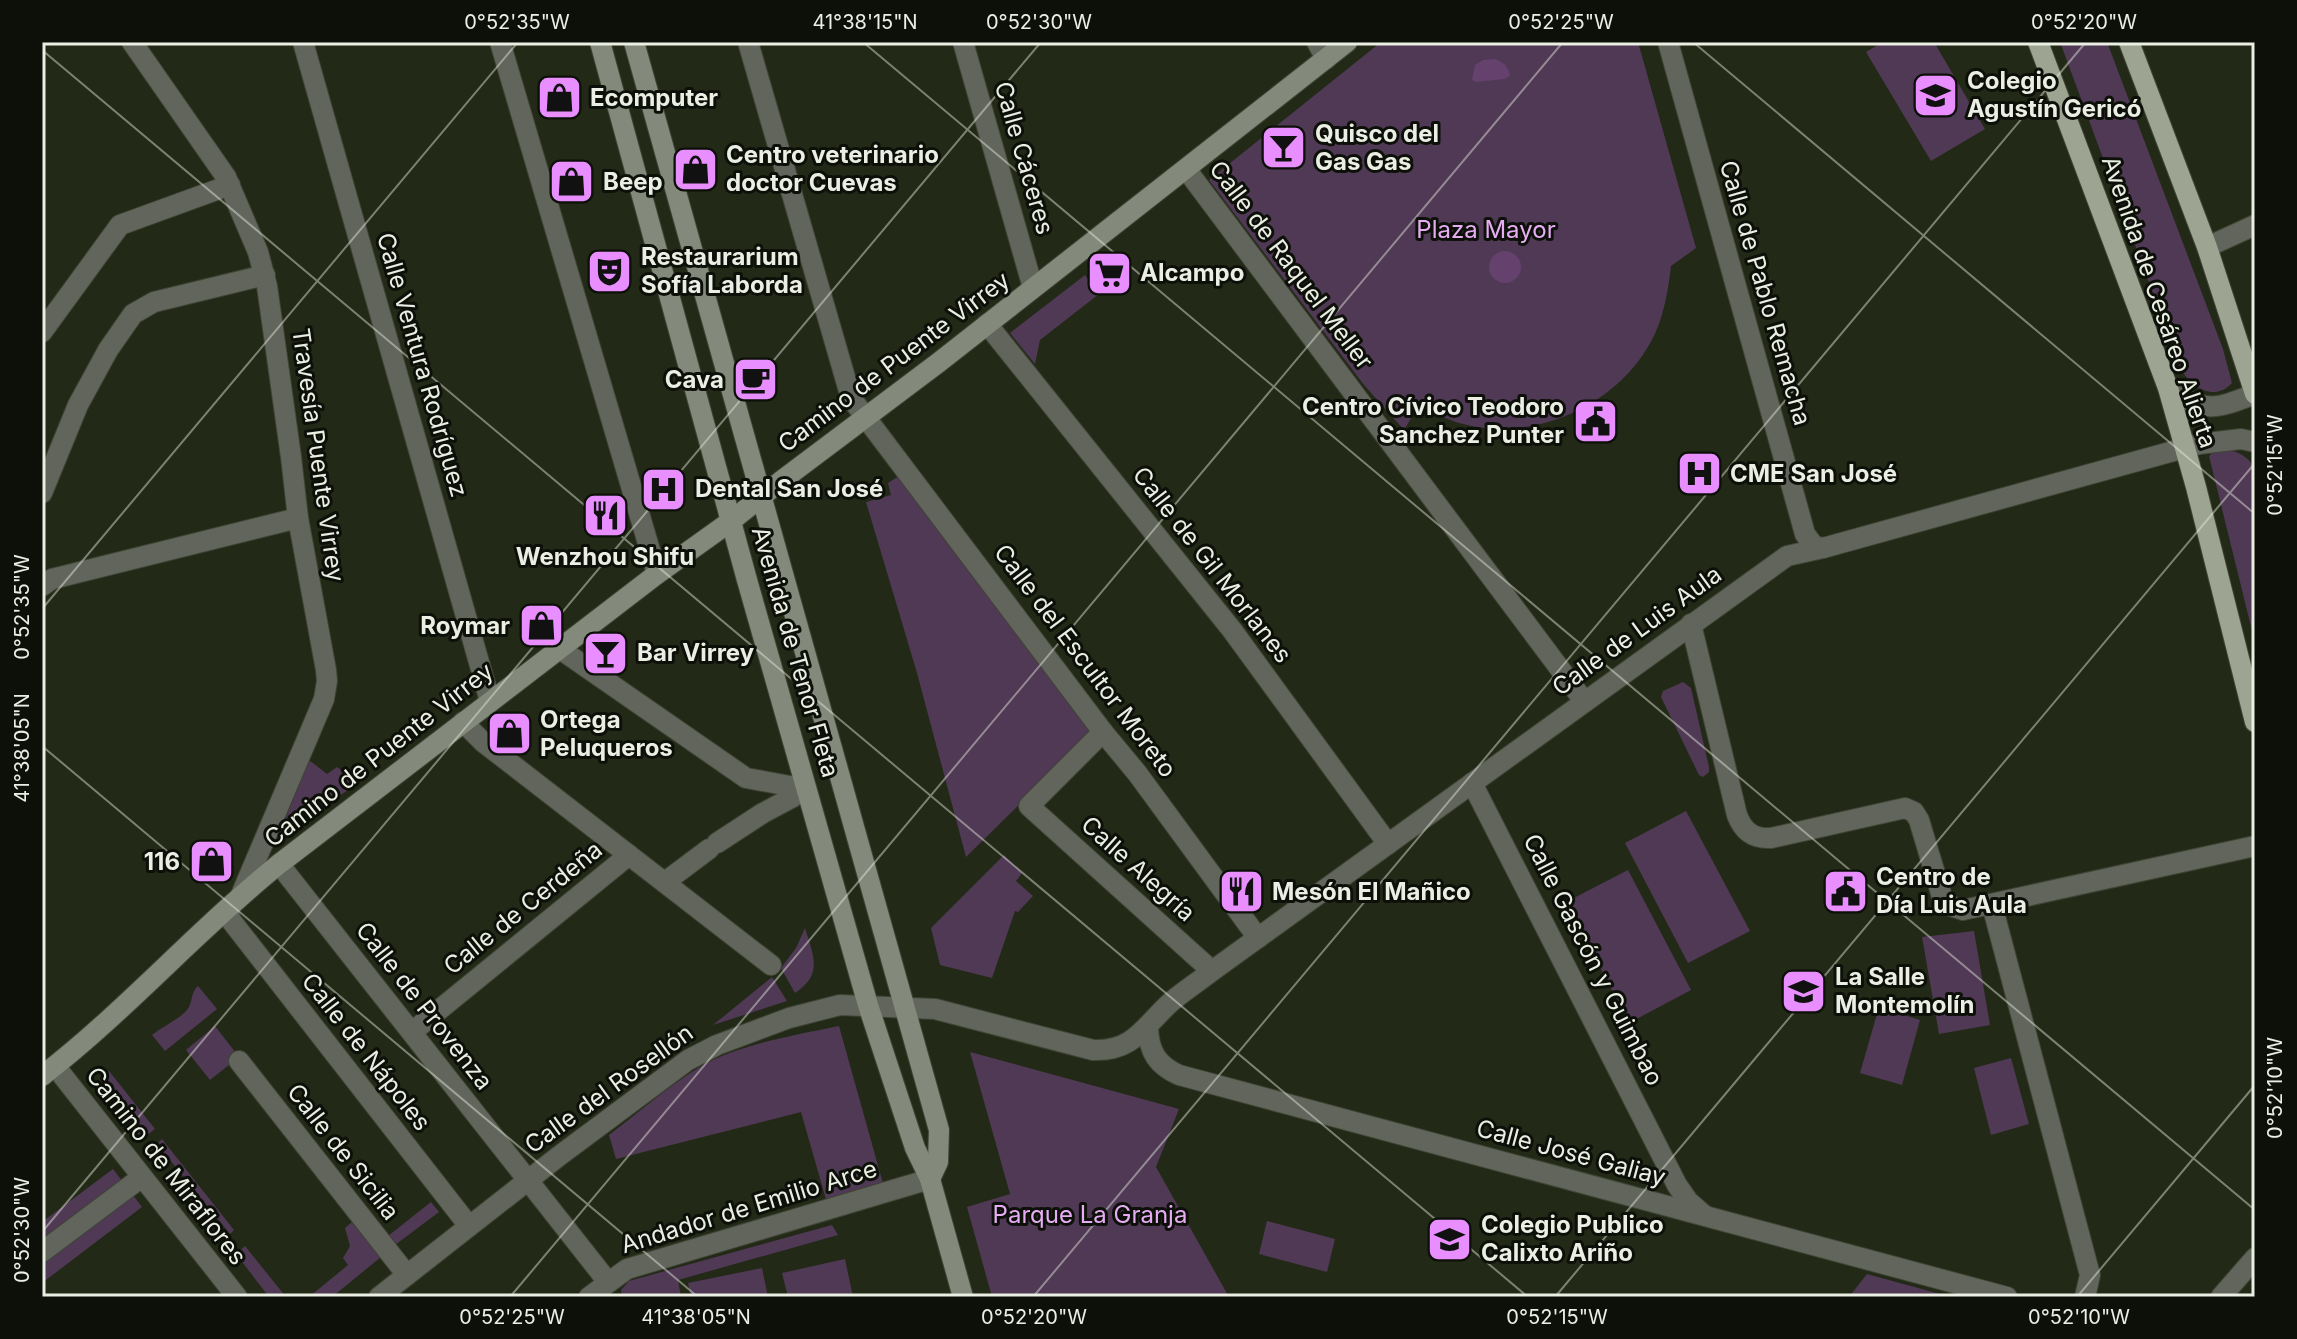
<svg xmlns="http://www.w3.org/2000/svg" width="2297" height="1339" viewBox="0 0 2297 1339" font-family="Inter,sans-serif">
  <rect width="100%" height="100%" fill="#232917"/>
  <g fill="#4f3955">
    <path d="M 1381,42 L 1638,42 L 1696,248 L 1671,266 C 1669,284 1666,303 1660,321 C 1633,399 1538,446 1459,423 C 1445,419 1432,411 1419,405 L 1404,430 L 1364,385 L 1209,180 Z"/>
    <polygon points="1883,42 1934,42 1985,129 1931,161 1866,52"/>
    <path d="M 2060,42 L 2107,42 L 2223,349 L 2232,383 C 2215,402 2191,388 2181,369 Z"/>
    <polygon points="1085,275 1099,294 1040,340 1035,364 1010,333"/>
    <path d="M 2225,449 C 2239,452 2248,456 2255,469 L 2255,643 L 2209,456 L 2214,451 Z"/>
    <polygon points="899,476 1092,733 966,857 917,673 866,502 891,495 888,483"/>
    <polygon points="1683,682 1691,688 1709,767 1709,772 1703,777 1699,775 1661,697 1663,691"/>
    <polygon points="309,760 327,774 337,767 358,783 282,836 280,832"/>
    <polygon points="1686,811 1750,931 1688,963 1625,843"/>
    <polygon points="1004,855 1022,873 1016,881 1033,896 1018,912 1015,911 992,978 940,965 931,928"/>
    <polygon points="1628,870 1691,990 1629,1023 1566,902"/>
    <path d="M 805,928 C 813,955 824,974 795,993 L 781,968 L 796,948 Z"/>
    <polygon points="1974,931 1990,1025 1939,1034 1922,937"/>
    <polygon points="772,977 787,1001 713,1025"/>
    <path d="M 198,986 L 217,1009 L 165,1051 L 152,1035 C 163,1026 178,1020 187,1010 C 193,1003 190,993 198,986 Z"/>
    <polygon points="1879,1007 1920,1020 1902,1085 1860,1073"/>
    <polygon points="215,1026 239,1057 210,1080 186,1050"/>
    <path d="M 839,1026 L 884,1187 L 827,1203 L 801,1112 L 616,1159 L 609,1135 C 638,1113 667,1087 698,1068 C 736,1045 795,1035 839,1026 Z"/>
    <polygon points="970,1052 1179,1109 1156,1167 1229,1297 992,1297 967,1207 1010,1194"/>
    <polygon points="2011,1058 2029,1124 1991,1135 1974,1068"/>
    <polygon points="109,1071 155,1129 142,1139 97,1082"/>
    <polygon points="162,1139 234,1230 230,1234 157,1144"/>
    <polygon points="113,1169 142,1207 42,1283 42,1222"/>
    <polygon points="431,1202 439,1212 395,1245 388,1236"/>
    <polygon points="353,1221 381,1257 332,1297 309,1297 348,1265 343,1258 350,1246 345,1228"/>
    <polygon points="1267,1221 1335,1239 1327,1272 1259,1254"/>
    <polygon points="832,1225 838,1235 678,1280 681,1297 622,1297 621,1290 629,1281"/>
    <polygon points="245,1246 286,1297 269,1297 236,1254"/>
    <polygon points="845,1259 853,1297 788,1297 782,1273"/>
    <polygon points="762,1268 768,1297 691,1297 688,1283"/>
    <polygon points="1867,1274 1951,1297 1849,1297"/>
  </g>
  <g fill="#65416e">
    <path d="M 1495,59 C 1503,62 1509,67 1510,76 L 1505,79 L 1476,82 L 1472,80 L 1475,65 L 1483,60 Z"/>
    <circle cx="1505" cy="267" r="16"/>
  </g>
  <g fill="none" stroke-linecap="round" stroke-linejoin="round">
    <defs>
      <g id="street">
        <polyline points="132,42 226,177 258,252 267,286 291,457 298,518 326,670 327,681 324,699 241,895"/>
        <polyline points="303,42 490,701"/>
        <polyline points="500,42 657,574"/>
        <polyline points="748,42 851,398 1103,732 1137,773 1258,938"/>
        <polyline points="963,42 1033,288"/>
        <polyline points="1317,42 1326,59"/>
        <polyline points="1668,42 1805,534 1814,546 1823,548"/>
        <polyline points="1186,169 1584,701"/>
        <polyline points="2207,247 2255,225"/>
        <polyline points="987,324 1232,630 1388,844"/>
        <polyline points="42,332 120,225 230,185"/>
        <path d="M 2168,388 C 2206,413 2213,410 2255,394"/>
        <polyline points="42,493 78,405 108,350 133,314 154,302 265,275"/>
        <polyline points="42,586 52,579 298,518"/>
        <path d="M 1691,624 L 1737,815 C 1743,831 1753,839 1771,838 L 1905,808 L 1914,812 L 1919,820 L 1942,897 L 1951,906 L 1963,910 L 2255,846"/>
        <polyline points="560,649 746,778 790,786"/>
        <polyline points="463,722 483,742 771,965"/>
        <polyline points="1103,732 1029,806 1212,971"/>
        <polyline points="1472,783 1677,1185 1688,1201 1704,1215"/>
        <polyline points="717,843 763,813 793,797"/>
        <polyline points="279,864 608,1282"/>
        <polyline points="665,882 709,849"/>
        <polyline points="1992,905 2090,1275 2085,1297"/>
        <polyline points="228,908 230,919 233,923 469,1226"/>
        <path d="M 1148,1028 C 1149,1052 1157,1065 1179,1075 L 2007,1297"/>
        <polyline points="412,1032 629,855"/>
        <polyline points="239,1061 407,1275"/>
        <polyline points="55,1066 237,1297"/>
        <polyline points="42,1252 142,1177"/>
        <path d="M 379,1297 L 559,1156 L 688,1060 L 717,1045 L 789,1018 L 840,1005 L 935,1009 L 1093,1050 C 1134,1052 1145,1025 1171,1002 C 1184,991 1198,982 1212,971 L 1787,556 L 1823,548 L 2199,444 L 2241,439 L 2255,442"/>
        <polyline points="589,1297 627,1269 930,1179"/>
        <polyline points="2221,1297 2255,1258"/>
      </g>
      <g id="secondary">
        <polyline points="600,42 747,580 868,1005 915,1148 930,1179 963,1297"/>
        <polyline points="634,42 939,1130 938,1162 930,1179"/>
        <path d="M 42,1076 C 126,1011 197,930 279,864 L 657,574 L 731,521 L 781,481 L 938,363 L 1347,42"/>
      </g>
      <g id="primary">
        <polyline points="2038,42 2168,388 2196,487 2255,722"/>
        <polyline points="2129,42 2207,247 2255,394"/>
      </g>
    </defs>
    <use href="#street" stroke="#3f4534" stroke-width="22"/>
    <use href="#secondary" stroke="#3f4534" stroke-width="22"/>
    <use href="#primary" stroke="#3f4534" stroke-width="22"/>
    <use href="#street" stroke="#62655c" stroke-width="20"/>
    <use href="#secondary" stroke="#83897b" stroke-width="20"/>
    <use href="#primary" stroke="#9da492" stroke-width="20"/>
  </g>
  <path fill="none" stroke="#eaeee3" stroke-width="2" stroke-opacity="0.45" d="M 863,42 L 2255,1210M 1693,42 L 2255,514M 42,50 L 1528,1297M 42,609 L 518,42M 42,746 L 698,1297M 42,1232 L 1041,42M 510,1297 L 1563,42M 1033,1297 L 2086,42M 1555,1297 L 2255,463M 2077,1297 L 2255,1085"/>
  <defs>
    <symbol id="school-square" viewBox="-11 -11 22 22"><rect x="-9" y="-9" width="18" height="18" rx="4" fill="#e88eff" stroke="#0d1009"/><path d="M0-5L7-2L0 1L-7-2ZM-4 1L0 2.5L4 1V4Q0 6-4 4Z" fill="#111"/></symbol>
    <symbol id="shop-square" viewBox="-11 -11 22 22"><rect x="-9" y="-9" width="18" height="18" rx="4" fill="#e88eff" stroke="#0d1009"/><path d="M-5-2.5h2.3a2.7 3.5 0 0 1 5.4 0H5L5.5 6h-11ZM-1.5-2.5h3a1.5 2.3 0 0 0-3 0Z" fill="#111"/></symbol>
    <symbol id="bar-square" viewBox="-11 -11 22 22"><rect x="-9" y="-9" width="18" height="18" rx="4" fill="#e88eff" stroke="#0d1009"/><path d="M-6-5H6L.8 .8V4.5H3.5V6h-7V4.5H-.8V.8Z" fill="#111"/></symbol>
    <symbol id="theatre-square" viewBox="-11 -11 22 22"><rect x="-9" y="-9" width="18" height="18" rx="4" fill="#e88eff" stroke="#0d1009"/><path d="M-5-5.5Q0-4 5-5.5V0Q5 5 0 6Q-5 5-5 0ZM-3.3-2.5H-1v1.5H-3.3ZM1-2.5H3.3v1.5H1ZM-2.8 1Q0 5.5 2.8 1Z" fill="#111"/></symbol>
    <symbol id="supermarket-square" viewBox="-11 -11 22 22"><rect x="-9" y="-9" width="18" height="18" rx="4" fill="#e88eff" stroke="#0d1009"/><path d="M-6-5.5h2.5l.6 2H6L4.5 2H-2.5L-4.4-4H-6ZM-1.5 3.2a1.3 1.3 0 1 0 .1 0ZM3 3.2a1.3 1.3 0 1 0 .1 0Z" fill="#111"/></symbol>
    <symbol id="cafe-square" viewBox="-11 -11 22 22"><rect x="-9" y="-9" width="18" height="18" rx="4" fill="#e88eff" stroke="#0d1009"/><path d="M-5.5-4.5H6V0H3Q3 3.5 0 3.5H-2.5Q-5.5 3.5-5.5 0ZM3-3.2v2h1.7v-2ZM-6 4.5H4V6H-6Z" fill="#111"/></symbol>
    <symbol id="civic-square" viewBox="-11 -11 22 22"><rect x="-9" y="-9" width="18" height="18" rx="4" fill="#e88eff" stroke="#0d1009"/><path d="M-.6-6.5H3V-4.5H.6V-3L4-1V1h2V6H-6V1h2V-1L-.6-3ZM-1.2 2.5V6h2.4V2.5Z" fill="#111"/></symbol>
    <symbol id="hospital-square" viewBox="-11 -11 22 22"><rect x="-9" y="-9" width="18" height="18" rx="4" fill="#e88eff" stroke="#0d1009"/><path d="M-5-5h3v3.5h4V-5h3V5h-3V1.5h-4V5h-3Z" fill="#111"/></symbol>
    <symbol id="restaurant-square" viewBox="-11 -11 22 22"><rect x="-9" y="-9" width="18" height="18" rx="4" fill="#e88eff" stroke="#0d1009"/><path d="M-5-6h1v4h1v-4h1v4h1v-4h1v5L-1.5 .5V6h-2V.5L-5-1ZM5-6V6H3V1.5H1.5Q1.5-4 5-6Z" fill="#111"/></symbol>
  </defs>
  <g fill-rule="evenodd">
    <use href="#school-square" x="1910" y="70" width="51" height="51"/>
    <use href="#shop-square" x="534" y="72" width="51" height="51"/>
    <use href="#bar-square" x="1258" y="122" width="51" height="51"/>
    <use href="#shop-square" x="670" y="144" width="51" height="51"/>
    <use href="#shop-square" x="546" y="156" width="51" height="51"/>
    <use href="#theatre-square" x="584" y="246" width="51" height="51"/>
    <use href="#supermarket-square" x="1084" y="248" width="51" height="51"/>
    <use href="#cafe-square" x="730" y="354" width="51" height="51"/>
    <use href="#civic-square" x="1570" y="396" width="51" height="51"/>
    <use href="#hospital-square" x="1674" y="448" width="51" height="51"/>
    <use href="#hospital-square" x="638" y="464" width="51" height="51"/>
    <use href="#restaurant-square" x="580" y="490" width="51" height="51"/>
    <use href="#shop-square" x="516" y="600" width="51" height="51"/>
    <use href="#bar-square" x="580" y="628" width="51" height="51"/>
    <use href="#shop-square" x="484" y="708" width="51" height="51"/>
    <use href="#shop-square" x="186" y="836" width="51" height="51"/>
    <use href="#civic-square" x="1820" y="866" width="51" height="51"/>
    <use href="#restaurant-square" x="1216" y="866" width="51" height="51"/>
    <use href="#school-square" x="1778" y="966" width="51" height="51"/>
    <use href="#school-square" x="1424" y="1214" width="51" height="51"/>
  </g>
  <g text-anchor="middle" stroke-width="6" stroke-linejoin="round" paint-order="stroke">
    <g font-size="24" font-weight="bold" fill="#eaeee3" stroke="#0d1009" text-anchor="start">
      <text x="1967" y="89">Colegio<tspan x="1967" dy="28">Agustín Gericó</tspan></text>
      <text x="590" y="106">Ecomputer</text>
      <text x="1315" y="142">Quisco del<tspan x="1315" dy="28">Gas Gas</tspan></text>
      <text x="726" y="163">Centro veterinario<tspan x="726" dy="28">doctor Cuevas</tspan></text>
      <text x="603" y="190">Beep</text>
      <text x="641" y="265">Restaurarium<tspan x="641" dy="28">Sofía Laborda</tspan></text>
      <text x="1140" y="281">Alcampo</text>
      <text x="724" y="388" text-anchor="end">Cava</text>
      <text x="1564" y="415" text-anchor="end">Centro Cívico Teodoro<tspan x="1564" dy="28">Sanchez Punter</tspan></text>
      <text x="1730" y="482">CME San José</text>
      <text x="695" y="497">Dental San José</text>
      <text x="605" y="565" text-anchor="middle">Wenzhou Shifu</text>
      <text x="510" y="634" text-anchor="end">Roymar</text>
      <text x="637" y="661">Bar Virrey</text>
      <text x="540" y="728">Ortega<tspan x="540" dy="28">Peluqueros</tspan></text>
      <text x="180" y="870" text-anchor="end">116</text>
      <text x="1876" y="885">Centro de<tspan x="1876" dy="28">Día Luis Aula</tspan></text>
      <text x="1272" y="900">Mesón El Mañico</text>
      <text x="1835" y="985">La Salle<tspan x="1835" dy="28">Montemolín</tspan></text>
      <text x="1481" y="1233">Colegio Publico<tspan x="1481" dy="28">Calixto Ariño</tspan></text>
    </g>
    <g font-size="24" fill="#eaeee3" stroke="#0d1009">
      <text transform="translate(1024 158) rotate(74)" y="8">Calle Cáceres</text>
      <text transform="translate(1291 265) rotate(53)" y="8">Calle de Raquel Meller</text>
      <text transform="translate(1765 293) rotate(74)" y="8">Calle de Pablo Remacha</text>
      <text transform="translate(2159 302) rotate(71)" y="8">Avenida de Cesáreo Alierta</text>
      <text transform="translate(894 362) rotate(-37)" y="8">Camino de Puente Virrey</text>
      <text transform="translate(422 365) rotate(74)" y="8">Calle Ventura Rodríguez</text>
      <text transform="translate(318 455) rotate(82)" y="8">Travesía Puente Virrey</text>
      <text transform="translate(1212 565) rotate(52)" y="8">Calle de Gil Morlanes</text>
      <text transform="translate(1637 631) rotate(-36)" y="8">Calle de Luis Aula</text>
      <text transform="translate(795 652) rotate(74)" y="8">Avenida de Tenor Fleta</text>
      <text transform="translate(1085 661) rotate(53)" y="8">Calle del Escultor Moreto</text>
      <text transform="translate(379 755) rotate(-38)" y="8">Camino de Puente Virrey</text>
      <text transform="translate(1138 869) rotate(42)" y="8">Calle Alegría</text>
      <text transform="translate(523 908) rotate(-39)" y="8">Calle de Cerdeña</text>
      <text transform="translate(1593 960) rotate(63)" y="8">Calle Gascón y Guimbao</text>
      <text transform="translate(424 1006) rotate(52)" y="8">Calle de Provenza</text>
      <text transform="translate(366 1052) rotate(52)" y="8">Calle de Nápoles</text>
      <text transform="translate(609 1089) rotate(-36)" y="8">Calle del Rosellón</text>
      <text transform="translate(343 1152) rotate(52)" y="8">Calle de Sicilia</text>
      <text transform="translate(1571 1153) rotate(15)" y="8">Calle José Galiay</text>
      <text transform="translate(166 1166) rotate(52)" y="8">Camino de Miraflores</text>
      <text transform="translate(749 1207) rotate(-17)" y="8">Andador de Emilio Arce</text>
    </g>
    <g font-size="24" fill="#e6adf4" stroke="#0d1009">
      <text x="1486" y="238">Plaza Mayor</text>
      <text x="1090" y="1223">Parque La Granja</text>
    </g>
  </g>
  <rect width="2297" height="1339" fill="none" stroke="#0d1009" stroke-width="88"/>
  <rect x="44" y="44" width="2209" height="1251" fill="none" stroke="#eaeee3" stroke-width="3"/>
  <g font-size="20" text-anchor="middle" fill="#eaeee3">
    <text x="517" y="29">0°52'35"W</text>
    <text x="865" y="29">41°38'15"N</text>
    <text x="1039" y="29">0°52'30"W</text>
    <text x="1561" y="29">0°52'25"W</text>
    <text x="2084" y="29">0°52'20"W</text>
    <text transform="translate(2275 465) rotate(-90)" y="7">0°52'15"W</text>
    <text transform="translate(22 607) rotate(-90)" y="7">0°52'35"W</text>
    <text transform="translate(22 748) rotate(-90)" y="7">41°38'05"N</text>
    <text transform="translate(2275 1088) rotate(-90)" y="7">0°52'10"W</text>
    <text transform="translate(22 1230) rotate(-90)" y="7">0°52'30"W</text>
    <text x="512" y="1324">0°52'25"W</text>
    <text x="696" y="1324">41°38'05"N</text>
    <text x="1034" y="1324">0°52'20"W</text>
    <text x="1557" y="1324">0°52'15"W</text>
    <text x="2079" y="1324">0°52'10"W</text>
  </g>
</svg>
